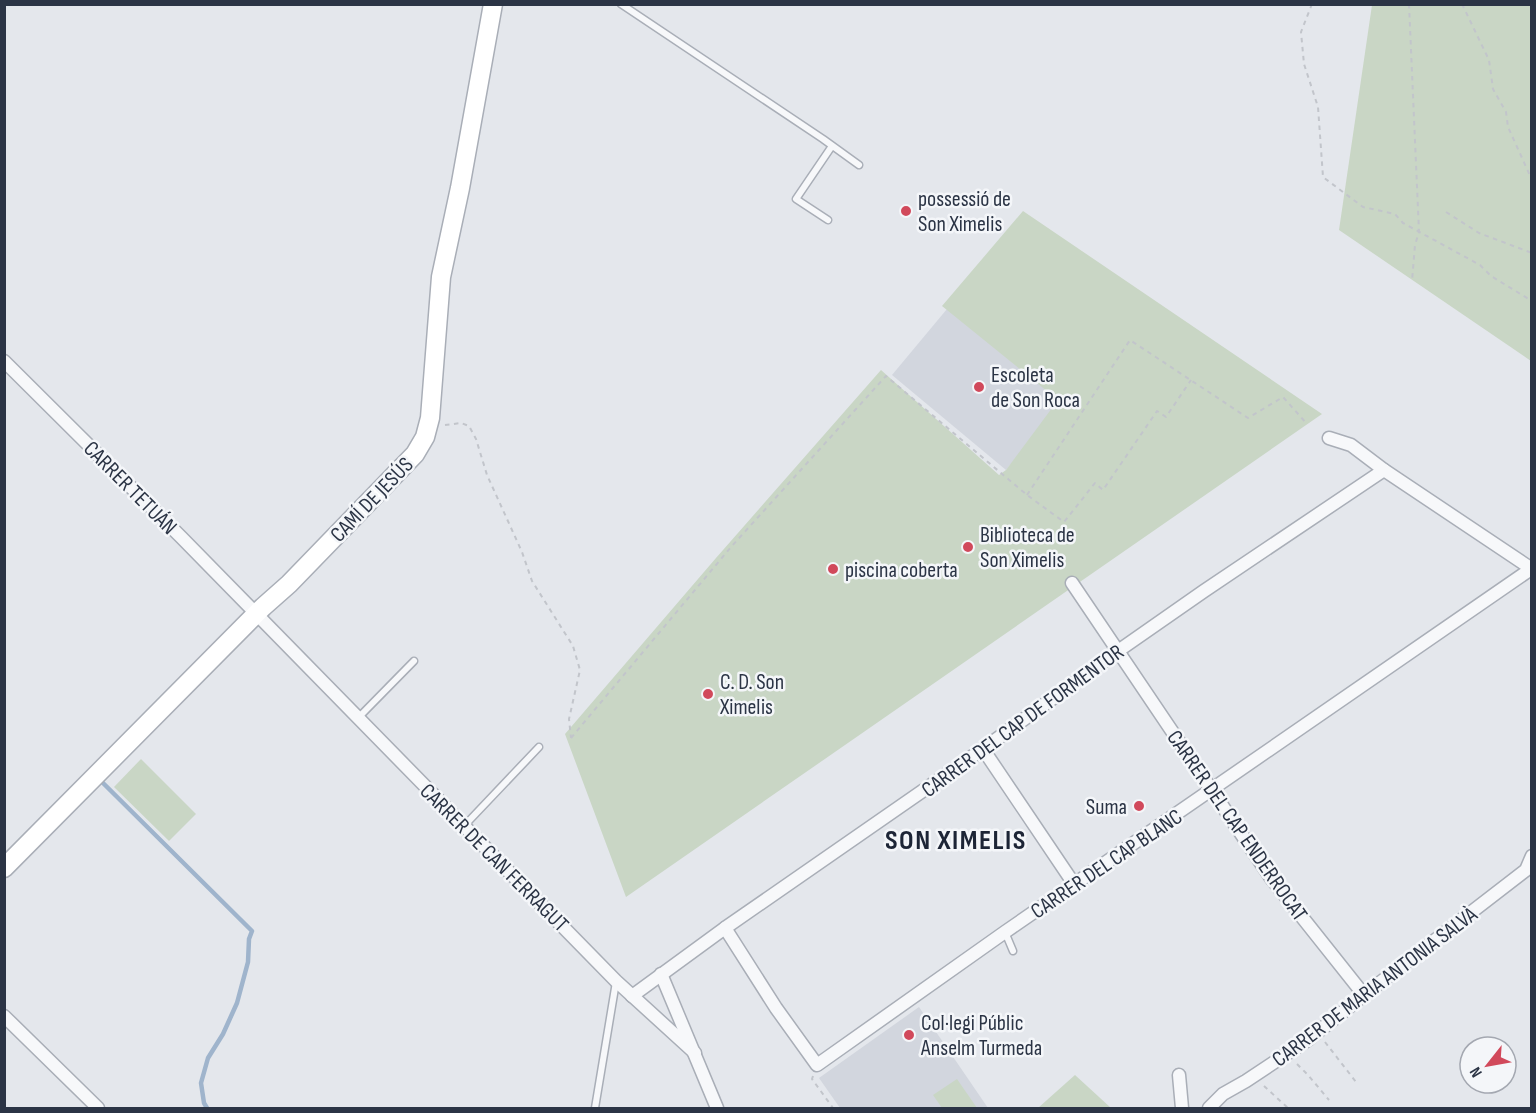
<svg xmlns="http://www.w3.org/2000/svg" width="1536" height="1113" viewBox="0 0 1536 1113" font-family="'Sofia Sans Condensed',sans-serif">
  <rect width="100%" height="100%" fill="#e4e7ec"/>
  <g fill="#d2d6de">
    <polygon points="952,303 1065,398 1006,470 892,375"/>
    <polygon points="919,1007 988,1108 840,1108 819,1078"/>
  </g>
  <g fill="#c9d6c5">
    <polygon points="1372,5 1531,5 1531,361 1339,230"/>
    <polygon points="1023,211 1322,414 626,897 565,734 716,558 881,370 999,475 1006,470 1058,400 942,306"/>
    <polygon points="141,759 196,814 169,841 114,787"/>
    <polygon points="1075,1075 1111,1108 1038,1108"/>
    <polygon points="957,1079 977,1108 942,1108 933,1095"/>
  </g>
  <g fill="none" stroke-linecap="round" stroke-linejoin="round">
    <polyline stroke="#9fb4cc" stroke-width="4.5" points="103,783 252,931 249,939 248,962 237,1003 223,1034 208,1058 201,1083 204,1103 207,1108"/>
    <defs>
      <g id="lane">
        <polyline points="621,4 823,139 859,165"/>
        <polyline points="828,220 796,199 832,146"/>
        <polyline points="358,718 414,661"/>
        <polyline points="465,825 539,747"/>
        <polyline points="1005,932 1013,951"/>
        <polyline points="595,1108 616,982"/>
      </g>
      <g id="street">
        <polyline points="4,361 181,537 616,981 695,1053"/>
        <polyline points="1329,438 1351,445 1384,470 1532,569"/>
        <polyline points="1072,583 1271,878 1364,995"/>
        <polyline points="983,749 1074,884"/>
        <polyline points="725,928 776,1008 817,1065 1005,932 1531,569"/>
        <polyline points="661,974 717,1108"/>
        <polyline points="632,996 725,928 983,749 1118,651 1204,591 1384,470"/>
        <polyline points="4,1016 98,1108"/>
        <polyline points="1179,1075 1182,1108"/>
        <polyline points="1209,1108 1223,1094 1246,1081 1309,1039 1364,995 1526,870 1532,856"/>
      </g>
      <polyline id="secondary" points="4,868 263,607 289,584 415,454 425,437 430,418 441,277 460,188 493,4"/>
    </defs>
    <use href="#lane" stroke="#a9aeb7" stroke-width="9"/>
    <use href="#street" stroke="#a9aeb7" stroke-width="15"/>
    <use href="#secondary" stroke="#a9aeb7" stroke-width="21"/>
    <g stroke="#c2c5cb" stroke-width="2" stroke-dasharray="4.5 4.5" stroke-linecap="butt">
      <polyline points="1312,4 1301,32 1304,64 1318,107 1323,177 1363,207 1395,214 1403,223 1480,265 1491,276 1532,301"/>
      <polyline points="1409,4 1419,232 1415,245 1412,281"/>
      <polyline points="1462,4 1489,60 1493,89 1506,112 1508,127 1532,180"/>
      <polyline points="1446,212 1479,233 1532,253"/>
      <polyline points="1530,360 1532,358"/>
      <polyline points="445,425 461,423 469,426 476,439 487,475 522,552 532,581 573,646 580,670 569,719 571,738"/>
      <polyline points="1027,495 1130,340 1248,418 1283,397 1307,424"/>
      <polyline points="571,738 731,547 886,376 1027,495 1064,522 1095,483 1103,490 1157,411 1166,417 1191,380"/>
      <polyline points="1325,1042 1356,1082"/>
      <polyline points="1297,1064 1308,1075 1329,1100"/>
      <polyline points="813,1076 812,1079 833,1108"/>
      <polyline points="1264,1086 1288,1108"/>
    </g>
    <use href="#lane" stroke="#f7f8fa" stroke-width="6"/>
    <use href="#street" stroke="#f7f8fa" stroke-width="12"/>
    <use href="#secondary" stroke="#fff" stroke-width="18"/>
  </g>
  <g fill="#d1495b" stroke="#f4f6f9" stroke-width="2">
    <circle cx="906" cy="211" r="6"/>
    <circle cx="979" cy="387" r="6"/>
    <circle cx="968" cy="547" r="6"/>
    <circle cx="833" cy="569" r="6"/>
    <circle cx="708" cy="694" r="6"/>
    <circle cx="1139" cy="806" r="6"/>
    <circle cx="909" cy="1035" r="6"/>
  </g>
  <g text-anchor="middle" stroke-width="5" stroke-linejoin="round" paint-order="stroke">
    <g font-size="22" fill="#2b3445" stroke="#f4f6f9" text-anchor="start">
      <text x="918" y="206">possessió de<tspan x="918" dy="25">Son Ximelis</tspan></text>
      <text x="991" y="382">Escoleta<tspan x="991" dy="25">de Son Roca</tspan></text>
      <text x="980" y="542">Biblioteca de<tspan x="980" dy="25">Son Ximelis</tspan></text>
      <text x="845" y="577">piscina coberta</text>
      <text x="720" y="689">C. D. Son<tspan x="720" dy="25">Ximelis</tspan></text>
      <text x="1127" y="814" text-anchor="end">Suma</text>
      <text x="921" y="1030">Col·legi Públic<tspan x="921" dy="25">Anselm Turmeda</tspan></text>
    </g>
    <g font-size="22" fill="#2b3445" stroke="#f4f6f9">
      <text transform="translate(131 487) rotate(45)" y="8">CARRER TETUÁN</text>
      <text transform="translate(371 499) rotate(-46)" y="8">CAMÍ DE JESÚS</text>
      <text transform="translate(1022 720) rotate(-36)" y="8">CARRER DEL CAP DE FORMENTOR</text>
      <text transform="translate(1238 825) rotate(55)" y="8">CARRER DEL CAP ENDERROCAT</text>
      <text transform="translate(495 857) rotate(45)" y="8">CARRER DE CAN FERRAGUT</text>
      <text transform="translate(1106 863) rotate(-34)" y="8">CARRER DEL CAP BLANC</text>
      <text transform="translate(1374 986) rotate(-37)" y="8">CARRER DE MARIA ANTONIA SALVÀ</text>
    </g>
    <g font-size="28" font-weight="bold" letter-spacing="1.5" fill="#1d2536" stroke="#f4f6f9">
      <text x="956" y="849">SON XIMELIS</text>
    </g>
  </g>
  <rect width="1536" height="1113" fill="none" stroke="#2b3445" stroke-width="12"/>
  <g transform="translate(1488 1065) rotate(239)"><circle r="28" fill="#f4f6f9" stroke="#a4a8b1" stroke-width="1.5"/>
  <path d="M0-4.5L10 22L0 15L-10 22Z" fill="#d1495b"/>
  <text y="-9" font-size="16" font-weight="bold" text-anchor="middle" fill="#2b3445">N</text>
  </g>
</svg>
